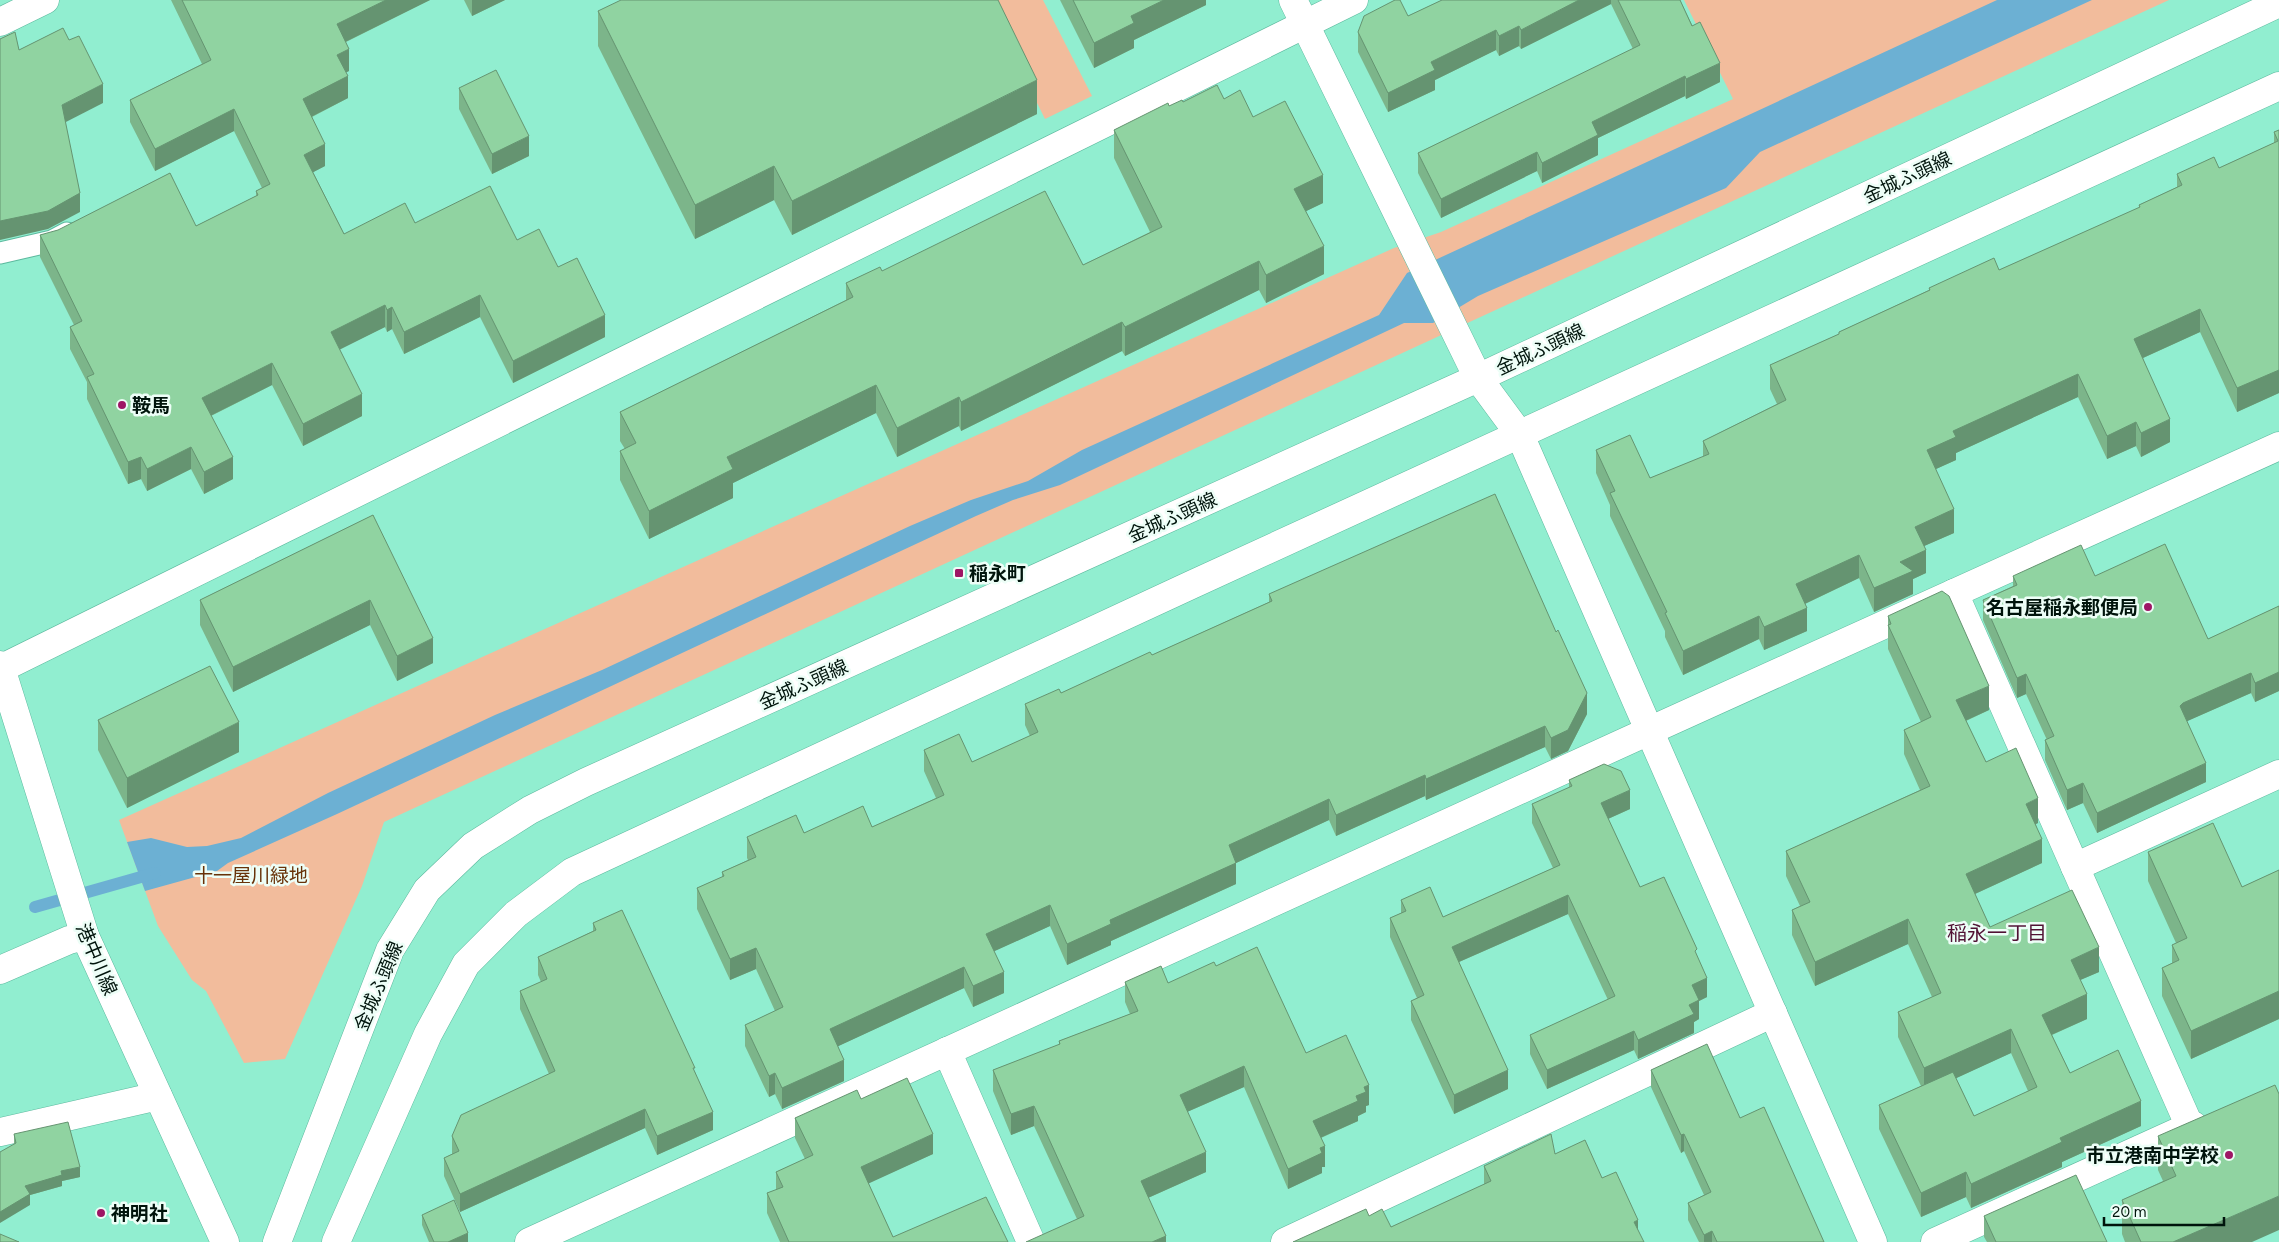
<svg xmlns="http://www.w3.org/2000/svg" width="2279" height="1242" viewBox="0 0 2279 1242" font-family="Figtree,'Noto Sans JP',sans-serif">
  <rect width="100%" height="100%" fill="#91eed0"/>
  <g fill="#f2bc9c">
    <polygon points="986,0 1043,0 1092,96 1045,119"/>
    <polygon points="1684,0 2169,0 384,822 362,886 285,1059 244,1063 206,991 192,980 158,926 119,820 1394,248 1441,232 1733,99"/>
  </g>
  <polygon fill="#6cb0d3" points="1997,0 2092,0 1760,152 1726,188 1478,296 1433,323 1404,323 1060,485 1013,500 976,516 337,814 228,863 217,871 145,891 127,842 151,838 187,847 207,846 241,838 328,793 495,715 602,670 910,526 971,500 1028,481 1082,450 1379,315 1407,273"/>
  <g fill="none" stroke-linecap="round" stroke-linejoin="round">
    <polyline stroke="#6cb0d3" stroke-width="12" points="35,907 155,873"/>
    <defs>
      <polyline id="service" points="0,253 52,241 67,233"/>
      <g id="minor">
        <polyline points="1293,0 1478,378 1520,435"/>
        <polyline points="0,22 45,0"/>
        <polyline points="1954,593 2190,1127"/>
        <polyline points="0,669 1354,0"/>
        <polyline points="2075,867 2279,774"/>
        <polyline points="947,1051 1031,1242"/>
        <polyline points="0,1132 158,1096"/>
        <polyline points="529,1242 1649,731 2279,446"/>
        <polyline points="1285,1242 1773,1013"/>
        <polyline points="1935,1242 2193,1125"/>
      </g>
      <g id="tertiary">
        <polyline points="1520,435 1873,1242"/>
        <polyline points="0,970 69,940 85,936"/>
      </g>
      <polyline id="secondary" points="0,665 85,936 225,1242"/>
      <g id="primary">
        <polyline points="277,1242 390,950 427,890 473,846 530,810 586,782 1478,378 2279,3"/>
        <polyline points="336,1242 428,1034 466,964 516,914 572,872 1191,585 2279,86"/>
      </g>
    </defs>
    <use href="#service" stroke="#5cb99e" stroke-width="23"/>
    <use href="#minor" stroke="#5cb99e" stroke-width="29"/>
    <use href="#tertiary" stroke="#5cb99e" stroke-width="29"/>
    <use href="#secondary" stroke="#5cb99e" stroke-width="29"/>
    <use href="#primary" stroke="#5cb99e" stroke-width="29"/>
    <use href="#service" stroke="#fff" stroke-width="21"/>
    <use href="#minor" stroke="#fff" stroke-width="28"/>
    <use href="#tertiary" stroke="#fff" stroke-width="28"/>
    <use href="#secondary" stroke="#fff" stroke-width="28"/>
    <use href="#primary" stroke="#fff" stroke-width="28"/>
  </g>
  <g fill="#7cb58a" fill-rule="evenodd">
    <polygon points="171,0 430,0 346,42 349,71 346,72 348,98 312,117 325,166 313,172 344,234 415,223 517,240 558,267 605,337 513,383 480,317 404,354 392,329 387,332 385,327 339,349 362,416 303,446 272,385 211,416 233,479 204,494 191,469 147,491 141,479 128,484 87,399 87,382 70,349 70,327 74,325 40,257 40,235 196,226 256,196 256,191 262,188 234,131 155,171 130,122 130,100 202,64"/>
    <polygon points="464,0 505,0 472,16"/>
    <polygon points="1060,0 1206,0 1206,5 1134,40 1134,48 1094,68"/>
    <polygon points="1442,0 1680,0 1720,82 1686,99 1685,96 1598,138 1598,155 1542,183 1537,171 1441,218 1418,173 1418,153 1633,49 1611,4 1521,49 1519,46 1499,56 1496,50 1435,80 1435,90 1388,112 1358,52 1358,32 1408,16"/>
    <polygon points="598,11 1037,114 792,235 774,200 695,239 598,46"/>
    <polygon points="459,88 529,156 492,174 459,109"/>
    <polygon points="1224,99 1253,117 1323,203 1306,211 1324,274 1266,303 1259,290 1125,356 1122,351 961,431 959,426 897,457 876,413 733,483 733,498 649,539 620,480 620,451 625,449 620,441 620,412 846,300 846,283 882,271 1083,265 1150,232 1114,158 1114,130 1169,106 1183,102"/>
    <polygon points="2279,130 2279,393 2237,412 2200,332 2143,358 2170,442 2141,457 2136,446 2107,459 2078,397 1956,453 1956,460 1936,469 1954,533 1924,546 1926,573 1913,579 1913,594 1874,612 1859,578 1805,604 1807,631 1764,650 1759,639 1683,675 1665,637 1665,631 1610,516 1610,505 1596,473 1596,450 1650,478 1703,457 1703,441 1777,404 1770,389 1770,365 1839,334 1839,332 1929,290 1929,288 1999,270 2139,208 2139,205 2177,187 2177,174 2219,168 2274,143 2274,132"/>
    <polygon points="373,515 433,663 397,681 370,625 233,692 200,625 200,600"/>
    <polygon points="2013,576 2095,576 2208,639 2279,606 2279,691 2255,702 2251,693 2187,721 2206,782 2097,833 2083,803 2067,810 2045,760 2045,740 2047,740 2026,694 2017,698 1983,620 1983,600 2013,586"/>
    <polygon points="1269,594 1587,714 1568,751 1551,759 1545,747 1426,800 1425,796 1336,836 1329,820 1236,863 1236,884 1111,941 1111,945 1067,965 1050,926 994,951 1004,993 973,1007 964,988 838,1046 844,1081 782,1109 775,1094 769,1097 745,1046 745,1025 775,1011 756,969 730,980 697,909 697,888 722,877 722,872 748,860 747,858 747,837 872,827 936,798 924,771 924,750 972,762 1030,736 1025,725 1025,704 1061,693 1152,655 1269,602"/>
    <path d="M 1888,616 L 1989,710 L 1966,721 L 1986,762 L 2038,823 L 2036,824 L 2042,863 L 1975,894 L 1990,927 L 2099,972 L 2080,980 L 2087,1019 L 2052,1035 L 2070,1073 L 2141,1126 L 2062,1162 L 2062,1167 L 1971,1208 L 1966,1197 L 1921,1217 L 1879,1129 L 1879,1105 L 1921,1086 L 1898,1037 L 1898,1012 L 1932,997 L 1908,944 L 1815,986 L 1792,935 L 1792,910 L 1800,906 L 1786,876 L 1786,851 L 1920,790 L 1904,754 L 1904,730 L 1921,722 L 1888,649 ZM 2011,1053 L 2028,1091 L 1974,1116 L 1956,1078 Z"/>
    <polygon points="98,720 239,752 127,808 98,750"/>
    <polygon points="1569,780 1630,809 1608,819 1640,887 1697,956 1707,997 1699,1001 1699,1019 1694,1022 1694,1033 1638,1059 1634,1050 1547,1089 1530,1054 1530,1035 1608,1000 1568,914 1459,962 1508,1089 1454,1114 1411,1020 1411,1001 1417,998 1390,937 1390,918 1401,913 1401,900 1443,917 1553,868 1532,823 1532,804 1569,788"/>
    <polygon points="2148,852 2242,887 2279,870 2279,1019 2191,1059 2162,996 2162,968 2172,963 2172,945 2176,943 2148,881"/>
    <polygon points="593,923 695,1072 713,1130 657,1155 645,1128 460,1212 444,1176 444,1158 452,1154 452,1136 549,1074 520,1009 520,991 541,982 538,975 538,957 593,931"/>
    <polygon points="1216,966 1306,1053 1369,1105 1366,1106 1366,1112 1358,1116 1358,1121 1321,1138 1325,1167 1322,1167 1322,1173 1288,1189 1244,1087 1187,1112 1206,1172 1148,1198 1166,1242 1077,1219 1034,1126 1011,1135 993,1091 993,1070 1059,1045 1059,1041 1130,1014 1125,1002 1125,982 1168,983"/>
    <polygon points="1651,1070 1740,1118 1824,1242 1699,1242 1688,1220 1688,1203 1704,1195 1684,1151 1681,1153 1651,1087"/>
    <polygon points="861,1099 933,1154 868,1183 893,1237 1008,1242 780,1242 767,1213 767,1193 776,1190 776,1172 805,1159 795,1138 795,1118"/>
    <polygon points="14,1134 80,1177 62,1181 62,1186 30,1195 30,1205 14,1144"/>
    <polygon points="2158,1136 2252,1242 2125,1242 2122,1234 2122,1200 2163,1181 2158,1170"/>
    <polygon points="1555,1154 1602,1178 1638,1230 1293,1242 1369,1216 1391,1227 1484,1185 1484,1166"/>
    <polygon points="422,1215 468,1242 429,1242 422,1225"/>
    <polygon points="1984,1216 2107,1242 1987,1242 1984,1237"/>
  </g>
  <g fill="#659471">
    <polygon points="386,0 430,0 337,46 337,24"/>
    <polygon points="472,0 505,0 472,16"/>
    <polygon points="1164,0 1206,0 1206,5 1134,40 1134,48 1094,68 1094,43 1131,16"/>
    <polygon points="1579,0 1611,0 1611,4 1521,49 1521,30"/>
    <polygon points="1519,26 1519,46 1499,56 1499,36"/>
    <polygon points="1496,30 1496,50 1435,80 1435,90 1388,112 1388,93 1431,62"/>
    <polygon points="349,49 349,71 337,77 337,55"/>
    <polygon points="1720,63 1720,82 1686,99 1686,79"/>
    <polygon points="348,76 348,98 303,121 303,99"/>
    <polygon points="1685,76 1685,96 1598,138 1598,155 1542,183 1542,163 1592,122"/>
    <polygon points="1037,80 1037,114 792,235 792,201"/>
    <polygon points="103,84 103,103 62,124 62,105"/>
    <polygon points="234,109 234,131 155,171 155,149"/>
    <polygon points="529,136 529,156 492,174 492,154"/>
    <polygon points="325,144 325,166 304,177 304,155"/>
    <polygon points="1537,152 1537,171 1441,218 1441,199"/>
    <polygon points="774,166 774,200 695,239 695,205"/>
    <polygon points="1323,175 1323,203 1294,217 1294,189"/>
    <polygon points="80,193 80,212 48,229 0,240 0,221"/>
    <polygon points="1324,246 1324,274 1266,303 1266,275"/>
    <polygon points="1259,261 1259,290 1125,356 1125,327"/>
    <polygon points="480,295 480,317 404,354 404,332"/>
    <polygon points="385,305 385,327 331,354 331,332"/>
    <polygon points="392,307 392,329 387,332 387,310"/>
    <polygon points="2200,309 2200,332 2134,362 2134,339"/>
    <polygon points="605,315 605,337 513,383 513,361"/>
    <polygon points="1122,322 1122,351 961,431 961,402"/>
    <polygon points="272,363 272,385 202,420 202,398"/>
    <polygon points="2279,370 2279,393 2237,412 2237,388"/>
    <polygon points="2078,374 2078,397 1956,453 1956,460 1927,473 1927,450 1953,431"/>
    <polygon points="876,385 876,413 733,483 733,498 649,539 649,511 727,457"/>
    <polygon points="362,394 362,416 303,446 303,424"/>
    <polygon points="959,397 959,426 897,457 897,428"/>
    <polygon points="2170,419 2170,442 2141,457 2141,433"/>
    <polygon points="2136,422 2136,446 2107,459 2107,436"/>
    <polygon points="191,447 191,469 147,491 147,469"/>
    <polygon points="141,457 141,479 128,484 128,462"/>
    <polygon points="233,457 233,479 204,494 204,472"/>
    <polygon points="1954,509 1954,533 1915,550 1915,527"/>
    <polygon points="1926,550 1926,573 1913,579 1913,594 1874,612 1874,588 1900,562"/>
    <polygon points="1859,555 1859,578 1796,608 1796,584"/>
    <polygon points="370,600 370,625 233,692 233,667"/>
    <polygon points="1807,608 1807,631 1764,650 1764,627"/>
    <polygon points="1759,616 1759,639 1683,675 1683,651"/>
    <polygon points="433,638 433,663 397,681 397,656"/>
    <polygon points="2279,672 2279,691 2255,702 2255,683"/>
    <polygon points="2251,673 2251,693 2183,723 2180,706 2183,703"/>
    <polygon points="2026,674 2026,694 2017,698 2017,678"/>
    <polygon points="1989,686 1989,710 1956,725 1956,700"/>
    <polygon points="1587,693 1587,714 1568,751 1551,759 1551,738"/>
    <polygon points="239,722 239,752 127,808 127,778"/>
    <polygon points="1545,726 1545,747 1426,800 1426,779"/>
    <polygon points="2206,763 2206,782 2097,833 2097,813"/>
    <polygon points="1425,775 1425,796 1336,836 1336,815"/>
    <polygon points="2083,783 2083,803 2067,810 2067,790"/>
    <polygon points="1630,790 1630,809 1601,822 1601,803"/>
    <polygon points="2038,798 2038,823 2026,828 2026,804"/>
    <polygon points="1329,799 1329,820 1236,863 1236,884 1111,941 1111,945 1067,965 1067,944 1110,920 1229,845"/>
    <polygon points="2042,839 2042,863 1966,898 1966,874"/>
    <polygon points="1568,895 1568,914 1452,965 1452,947"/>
    <polygon points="1050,905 1050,926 986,955 986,934"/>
    <polygon points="1908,919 1908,944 1815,986 1815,962"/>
    <polygon points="2099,947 2099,972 2071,984 2071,960"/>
    <polygon points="756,948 756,969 730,980 730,959"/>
    <polygon points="964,967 964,988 830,1050 830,1029"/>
    <polygon points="1004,972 1004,993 973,1007 973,986"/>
    <polygon points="1707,978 1707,997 1699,1001 1699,1019 1694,1022 1694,1033 1638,1059 1638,1040 1689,1005 1692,985"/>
    <polygon points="2279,991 2279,1019 2191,1059 2191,1031"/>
    <polygon points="2087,994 2087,1019 2042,1039 2042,1015"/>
    <polygon points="2011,1029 2011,1053 1924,1093 1924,1068"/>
    <polygon points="1634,1031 1634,1050 1547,1089 1547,1070"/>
    <polygon points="844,1060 844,1081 782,1109 782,1088"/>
    <polygon points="1244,1066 1244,1087 1180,1115 1180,1095"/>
    <polygon points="1508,1070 1508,1089 1454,1114 1454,1095"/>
    <polygon points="775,1073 775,1094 769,1097 769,1076"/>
    <polygon points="1369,1085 1369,1105 1366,1106 1366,1112 1358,1116 1358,1121 1313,1141 1313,1121 1356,1096 1364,1087"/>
    <polygon points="2141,1101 2141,1126 2062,1162 2062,1167 1971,1208 1971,1184 2060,1138"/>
    <polygon points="1034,1106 1034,1126 1011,1135 1011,1114"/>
    <polygon points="645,1109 645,1128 460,1212 460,1194"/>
    <polygon points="713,1112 713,1130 657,1155 657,1136"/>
    <polygon points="933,1134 933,1154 861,1187 861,1167"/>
    <polygon points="1684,1134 1684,1151 1681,1153 1681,1135"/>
    <polygon points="1325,1146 1325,1167 1322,1167 1322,1173 1288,1189 1288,1169 1320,1148"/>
    <polygon points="1206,1152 1206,1172 1141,1201 1141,1181"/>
    <polygon points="80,1167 80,1177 62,1181 62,1186 30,1195 30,1205 0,1223 0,1212 25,1186 61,1171"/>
    <polygon points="1966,1172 1966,1197 1921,1217 1921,1193"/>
    <polygon points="2279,1196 2279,1230 2252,1242 2173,1242"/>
    <polygon points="1638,1220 1638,1242 1634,1222"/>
    <polygon points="1712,1231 1712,1242 1704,1242 1704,1235"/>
    <polygon points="468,1233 468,1242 448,1242"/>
    <polygon points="1166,1236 1166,1242 1152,1242"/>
  </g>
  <g fill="#90d3a1" stroke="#659471">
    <polygon points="182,0 386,0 337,24 349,49 337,55 348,76 303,99 325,144 304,155 344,234 405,203 415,223 490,186 517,240 539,229 558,267 577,258 605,315 513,361 480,295 404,332 392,307 387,310 385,305 331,332 362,394 303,424 272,363 202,398 233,457 204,472 191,447 147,469 141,457 128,462 87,377 94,374 70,327 82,321 40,235 58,230 170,173 196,226 258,195 256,191 270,184 234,109 155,149 130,100 211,60"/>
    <polygon points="621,0 998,0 1037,80 792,201 774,166 695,205 598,11"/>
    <polygon points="1073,0 1164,0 1131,16 1134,23 1094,43"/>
    <polygon points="1395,0 1400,0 1408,16 1442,0 1579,0 1521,30 1519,26 1499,36 1496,30 1431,62 1435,70 1388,93 1358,32 1364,16"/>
    <polygon points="1618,0 1680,0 1692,26 1700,22 1720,63 1686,79 1685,76 1592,122 1598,135 1542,163 1537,152 1441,199 1418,153 1640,45"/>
    <polygon points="63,28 69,40 79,36 103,84 62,105 80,193 48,211 0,221 0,39 15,32 19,50"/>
    <polygon points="496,70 529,136 492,154 459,88"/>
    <polygon points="1217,85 1224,99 1240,90 1253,117 1285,101 1323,175 1294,189 1324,246 1266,275 1259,261 1125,327 1122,322 961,402 959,397 897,428 876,385 727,457 733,469 649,511 620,451 636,443 620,412 853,297 846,283 880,267 882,271 1045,191 1083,265 1162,227 1114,130 1168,103 1169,106 1182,100 1183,102"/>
    <polygon points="2279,130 2279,370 2237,388 2200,309 2134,339 2170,419 2141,433 2136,422 2107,436 2078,374 1953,431 1956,437 1927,450 1954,509 1915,527 1926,550 1900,562 1913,571 1874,588 1859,555 1796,584 1807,608 1764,627 1759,616 1683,651 1665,613 1667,612 1610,493 1615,491 1596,450 1630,435 1650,478 1709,454 1703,441 1786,400 1770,365 1839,334 1839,332 1930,290 1929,288 1994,258 1999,270 2140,207 2139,205 2182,185 2177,174 2214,157 2219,168 2278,141 2274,132"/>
    <polygon points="1495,494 1556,632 1558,630 1587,693 1568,730 1551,738 1545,726 1426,779 1425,775 1336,815 1329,799 1229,845 1236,863 1110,920 1111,924 1067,944 1050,905 986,934 1004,972 973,986 964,967 830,1029 844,1060 782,1088 775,1073 769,1076 745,1025 783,1007 756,948 730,959 697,888 724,876 722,872 756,857 747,837 796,815 804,833 863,806 872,827 944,795 924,750 959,734 972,762 1038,732 1025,704 1059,689 1061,693 1150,652 1152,655 1272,601 1269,594"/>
    <polygon points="373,515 433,638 397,656 370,600 233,667 200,600"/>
    <polygon points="2165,544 2208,639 2279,606 2279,672 2255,683 2251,673 2183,703 2180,706 2206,763 2097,813 2083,783 2067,790 2045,740 2054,736 2026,674 2017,678 1983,600 2017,585 2013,576 2081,545 2095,576"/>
    <polygon points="1942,591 1949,596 1989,686 1956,700 1986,762 2016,748 2038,798 2026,804 2042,839 1966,874 1990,927 2072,890 2099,947 2071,960 2087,994 2042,1015 2070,1073 2118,1050 2141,1101 2060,1138 2062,1142 1971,1184 1966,1172 1921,1193 1879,1105 1953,1072 1974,1116 2037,1087 2011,1029 1924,1068 1898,1012 1941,993 1908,919 1815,962 1792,910 1810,902 1786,851 1930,786 1904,730 1931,717 1888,625 1891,624 1888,616"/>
    <polygon points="210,666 239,722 127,778 98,720"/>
    <polygon points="1604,764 1621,771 1630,790 1601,803 1640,887 1664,877 1697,949 1695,951 1707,978 1692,985 1699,1000 1689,1005 1694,1014 1638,1040 1634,1031 1547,1070 1530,1035 1615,996 1568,895 1452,947 1508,1070 1454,1095 1411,1001 1424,995 1390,918 1406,911 1401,900 1430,887 1443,917 1560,865 1532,804 1572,786 1569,780"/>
    <polygon points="2213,823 2242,887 2279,870 2279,991 2191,1031 2162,968 2179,960 2172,945 2187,938 2148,852"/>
    <polygon points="622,910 695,1068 693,1068 713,1112 657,1136 645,1109 460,1194 444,1158 459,1151 452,1136 461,1115 555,1071 520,991 547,979 538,957 596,930 593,923"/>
    <polygon points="1257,947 1306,1053 1346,1035 1369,1085 1364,1087 1366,1092 1356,1096 1358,1101 1313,1121 1325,1146 1320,1148 1322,1153 1288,1169 1244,1066 1180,1095 1206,1152 1141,1181 1166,1236 1152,1242 1026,1242 1084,1216 1034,1106 1011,1114 993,1070 1060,1044 1059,1041 1138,1011 1125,982 1161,966 1168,983 1214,962 1216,966"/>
    <polygon points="1707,1044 1740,1118 1764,1107 1824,1242 1717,1242 1712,1231 1704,1235 1688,1203 1711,1192 1684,1134 1681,1135 1651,1070"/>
    <polygon points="907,1078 933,1134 861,1167 893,1237 986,1197 1008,1242 789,1242 767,1193 783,1187 776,1172 813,1155 795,1118 857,1090 861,1099"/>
    <polygon points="2275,1085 2279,1094 2279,1196 2173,1242 2141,1242 2122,1200 2176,1176 2158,1136"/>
    <polygon points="68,1122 80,1167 61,1171 62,1175 25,1186 30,1194 0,1212 0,1152 16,1143 14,1134"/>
    <polygon points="1551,1134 1555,1154 1585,1140 1602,1178 1616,1172 1638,1220 1634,1222 1644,1242 1293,1242 1366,1209 1369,1216 1382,1209 1391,1227 1491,1181 1484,1166"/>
    <polygon points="2076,1175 2107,1242 1996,1242 1984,1216"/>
    <polygon points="454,1200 468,1233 448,1242 434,1242 422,1215"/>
    <polygon points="0,1234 19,1242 0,1242"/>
  </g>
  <g fill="#9e1665" stroke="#edfef7" stroke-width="2">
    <circle cx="122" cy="405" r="5"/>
    <rect x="954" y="568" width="10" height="10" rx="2.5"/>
    <circle cx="2148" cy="607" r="5"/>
    <circle cx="2229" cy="1155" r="5"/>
    <circle cx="101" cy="1213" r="5"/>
  </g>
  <g text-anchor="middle" stroke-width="5" stroke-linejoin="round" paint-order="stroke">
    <g font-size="19" fill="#00140c" stroke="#edfef7">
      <text transform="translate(1907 177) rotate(-25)" y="7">金城ふ頭線</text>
      <text transform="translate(1540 349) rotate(-25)" y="7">金城ふ頭線</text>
      <text transform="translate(1172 517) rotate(-24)" y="7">金城ふ頭線</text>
      <text transform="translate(803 684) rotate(-24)" y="7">金城ふ頭線</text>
      <text transform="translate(97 959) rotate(67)" y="7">港中川線</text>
      <text transform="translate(378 986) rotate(-67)" y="7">金城ふ頭線</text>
    </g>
    <g font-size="19" font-weight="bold" fill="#00140c" stroke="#edfef7" text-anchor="start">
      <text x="132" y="412">鞍馬</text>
      <text x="969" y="580">稲永町</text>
      <text x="2138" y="614" text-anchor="end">名古屋稲永郵便局</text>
      <text x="2219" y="1162" text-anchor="end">市立港南中学校</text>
      <text x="111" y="1220">神明社</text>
    </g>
    <g font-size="19" fill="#683208" stroke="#edfef7">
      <text x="251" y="882">十一屋川緑地</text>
    </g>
    <g font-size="20" fill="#501133" stroke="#edfef7">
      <text x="1997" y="940">稲永一丁目</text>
    </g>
  </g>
  <path d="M2104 1217v8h120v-8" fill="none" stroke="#00140c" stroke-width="2.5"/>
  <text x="2112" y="1217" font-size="15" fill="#00140c" stroke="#edfef7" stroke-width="4" paint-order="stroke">20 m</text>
</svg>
